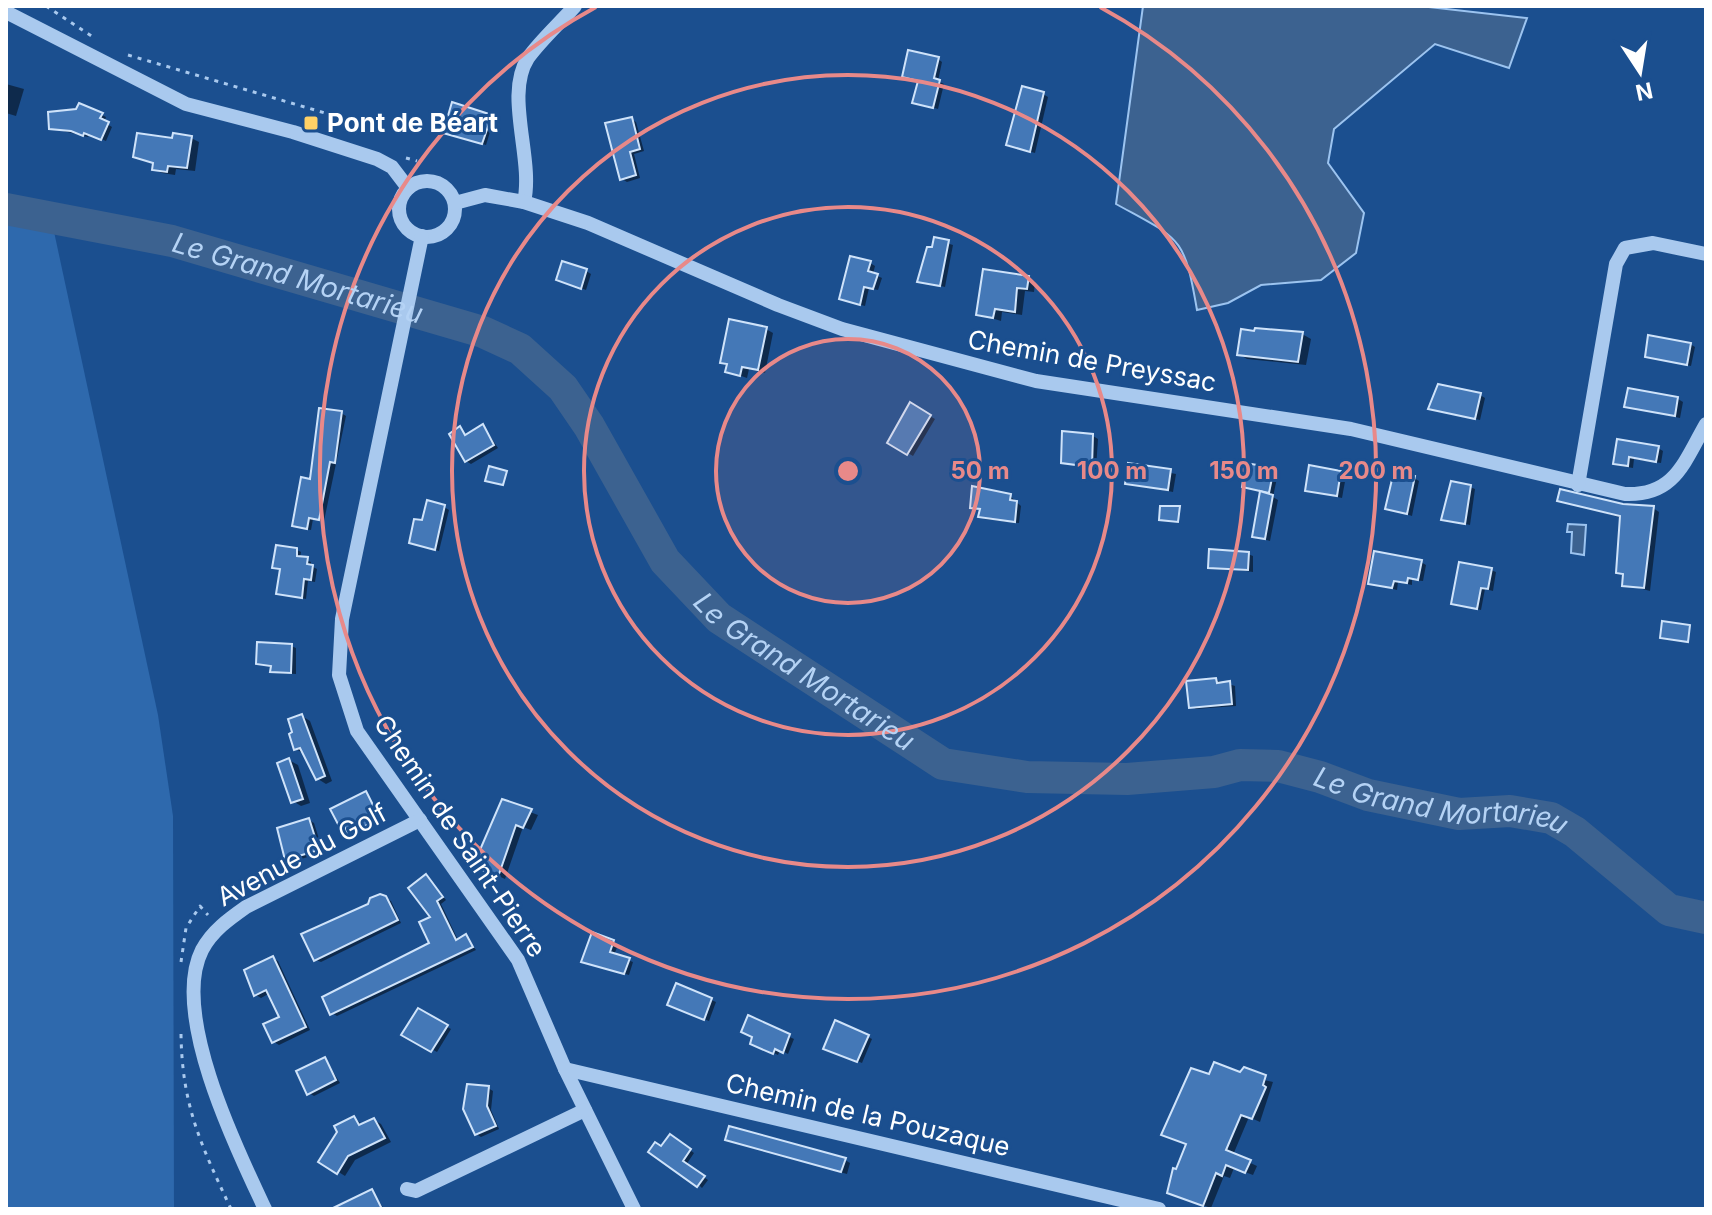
<svg xmlns="http://www.w3.org/2000/svg" width="1712" height="1215" viewBox="0 0 1712 1215" font-family="Inter,sans-serif">
  <rect width="100%" height="100%" fill="#1b4f8f"/>
  <polygon fill="#2e69ad" points="6,219 53,227 158,715 173,816 174,1209 6,1209"/>
  <g fill="#3c6290" stroke="#9cc4f0" stroke-width="2">
    <path d="M 1143,6 L 1420,6 L 1527,18 L 1509,68 L 1435,44 L 1334,129 L 1328,163 L 1364,213 L 1356,253 L 1321,280 L 1261,285 L 1228,303 L 1197,310 C 1184,235 1181,240 1116,204 Z"/>
    <polygon points="1568,524 1586,525 1584,555 1571,553 1572,532 1567,532"/>
  </g>
  <g fill="#0007">
    <polygon points="938,59 942,62 938,81 944,84 938,109 915,102 920,81 904,76"/>
    <polygon points="6,84 24,89 16,116 6,113"/>
    <polygon points="1043,94 1048,97 1035,153 1014,147"/>
    <polygon points="102,115 106,117 104,122 112,127 106,141 89,134 88,137 51,128"/>
    <polygon points="491,117 494,119 486,145 449,134"/>
    <polygon points="631,119 636,122 644,151 634,154 640,178 627,182 622,179"/>
    <polygon points="191,138 199,142 195,171 176,169 175,175 162,173 154,169 154,164 136,156"/>
    <polygon points="936,240 953,245 945,287 920,281"/>
    <polygon points="870,263 875,266 873,274 882,278 878,290 869,288 865,306 846,301"/>
    <polygon points="586,271 591,274 586,290 564,282"/>
    <polygon points="1028,278 1035,282 1034,292 1025,291 1022,315 1002,312 1001,321 979,314"/>
    <polygon points="766,329 773,333 765,373 749,369 747,378 727,371 729,365 723,362"/>
    <polygon points="1302,334 1311,339 1306,365 1247,359 1239,354"/>
    <polygon points="1690,344 1695,347 1691,366 1647,356"/>
    <polygon points="1480,395 1485,398 1480,420 1436,410"/>
    <polygon points="1678,399 1683,402 1680,418 1627,406"/>
    <polygon points="910,405 935,419 913,456 889,442"/>
    <polygon points="341,413 346,416 324,521 313,519 311,530 299,528 294,525"/>
    <polygon points="483,426 498,448 471,464 466,461 460,429 467,436"/>
    <polygon points="1093,436 1098,439 1096,469 1063,462"/>
    <polygon points="1619,442 1658,448 1663,451 1661,463 1634,459 1633,468 1621,466 1616,463"/>
    <polygon points="1130,465 1176,474 1173,492 1127,483"/>
    <polygon points="1273,470 1278,473 1273,497 1278,500 1270,541 1254,536 1262,492 1244,486"/>
    <polygon points="1340,473 1346,476 1342,498 1307,490"/>
    <polygon points="1414,478 1419,481 1412,516 1388,508"/>
    <polygon points="1470,487 1475,489 1470,525 1443,519"/>
    <polygon points="1010,496 1021,506 1019,523 985,519 981,516 981,510 972,507"/>
    <polygon points="1559,500 1653,508 1659,512 1650,591 1624,584 1625,576 1618,572 1622,518"/>
    <polygon points="444,507 449,510 439,551 411,542 423,523"/>
    <polygon points="297,550 301,552 300,558 311,562 311,566 317,569 315,582 308,581 306,599 278,593 282,570 275,567"/>
    <polygon points="1248,554 1253,556 1253,572 1210,566"/>
    <polygon points="1421,562 1426,565 1423,581 1412,580 1412,585 1398,582 1397,590 1370,583"/>
    <polygon points="1491,570 1496,572 1493,591 1485,589 1481,610 1453,603"/>
    <polygon points="291,646 296,648 296,674 277,673 273,667 258,663"/>
    <polygon points="1216,680 1235,686 1236,706 1196,709 1191,706"/>
    <polygon points="302,716 310,721 332,781 326,784 318,779 304,754 296,749"/>
    <polygon points="289,760 298,765 310,803 301,806 293,801"/>
    <polygon points="366,794 384,822 354,835 341,827"/>
    <polygon points="503,802 538,815 531,830 523,827 505,879 483,869"/>
    <polygon points="309,820 314,823 323,852 292,862 287,859"/>
    <polygon points="426,877 446,900 441,904 458,940 466,937 476,950 337,1016 332,1013 432,944 433,917"/>
    <polygon points="385,898 391,901 401,923 321,962 316,960"/>
    <polygon points="613,942 618,945 614,955 633,962 629,975 588,963"/>
    <polygon points="273,958 278,961 310,1030 279,1045 274,1042 281,1018 270,993 261,998 256,995"/>
    <polygon points="677,985 716,1002 709,1021 674,1007"/>
    <polygon points="419,1011 451,1029 437,1052 404,1034"/>
    <polygon points="750,1018 794,1039 788,1054 780,1050 778,1055 752,1043 754,1036"/>
    <polygon points="868,1037 872,1039 862,1063 830,1050"/>
    <polygon points="325,1059 340,1083 314,1096 309,1093"/>
    <polygon points="1241,1075 1273,1082 1260,1122 1249,1117 1233,1155 1257,1166 1253,1175 1234,1168 1230,1178 1224,1176 1211,1208 1176,1196 1177,1172 1188,1145 1164,1135 1210,1077"/>
    <polygon points="488,1088 493,1091 491,1110 499,1129 481,1137 476,1134"/>
    <polygon points="354,1118 363,1125 374,1120 381,1124 391,1142 355,1160 345,1176 321,1161"/>
    <polygon points="675,1139 694,1153 686,1165 708,1180 702,1188 661,1148"/>
    <polygon points="732,1142 845,1160 850,1163 847,1174"/>
    <polygon points="372,1191 384,1209 342,1209"/>
  </g>
  <g fill="none" stroke-linecap="round" stroke-linejoin="round">
    <path stroke="#3c6290" stroke-width="32" id="s1" d="M 6,209 L 172,241 L 483,332 L 520,349 L 563,388 L 589,426 L 665,561 L 719,618 L 943,764 L 1027,777 L 1127,779 L 1214,772 L 1240,765 L 1278,766 L 1320,777 L 1368,795 L 1459,814 L 1510,811 L 1551,818 L 1575,832 L 1669,910 L 1706,918"/>
  </g>
  <g fill="#4478b7" stroke="#cfe3fa" stroke-width="2">
    <polygon points="908,50 939,57 934,78 940,80 933,108 912,103 918,81 902,77"/>
    <polygon points="1022,86 1044,92 1030,152 1006,145"/>
    <polygon points="452,102 492,115 482,144 443,133"/>
    <polygon points="79,103 103,113 100,118 109,122 101,140 84,133 83,136 71,131 49,129 48,112 76,109"/>
    <polygon points="632,117 640,149 630,152 636,175 620,180 605,123"/>
    <polygon points="137,133 172,138 173,133 192,136 187,168 168,166 167,172 152,170 153,163 133,157"/>
    <polygon points="934,237 949,240 940,286 917,282 927,247 932,247"/>
    <polygon points="850,256 871,261 868,271 878,274 873,289 864,287 860,305 839,299"/>
    <polygon points="562,261 587,269 581,289 556,280"/>
    <polygon points="983,269 1029,276 1027,289 1017,288 1015,312 995,309 993,318 976,315"/>
    <polygon points="729,319 767,327 758,370 742,367 740,376 725,372 727,364 720,363"/>
    <polygon points="1255,328 1303,332 1298,362 1237,355 1241,329 1254,331"/>
    <polygon points="1648,335 1691,343 1687,365 1645,357"/>
    <polygon points="1438,384 1481,393 1475,419 1428,409"/>
    <polygon points="1628,388 1678,397 1675,416 1624,407"/>
    <polygon points="910,402 931,415 907,455 887,443"/>
    <polygon points="319,408 342,411 335,463 330,462 319,520 309,518 307,529 292,526 301,477 310,479"/>
    <polygon points="483,424 494,445 465,462 449,434 460,426 465,435"/>
    <polygon points="1062,431 1093,434 1092,467 1061,463"/>
    <polygon points="1617,439 1659,446 1656,462 1629,457 1628,466 1613,464"/>
    <polygon points="1128,463 1171,469 1168,490 1125,484"/>
    <polygon points="1246,463 1274,468 1269,493 1242,487"/>
    <polygon points="1309,465 1341,471 1337,496 1305,491"/>
    <polygon points="489,466 507,471 503,485 485,481"/>
    <polygon points="1394,471 1415,476 1407,514 1385,509"/>
    <polygon points="1451,481 1471,485 1465,524 1441,520"/>
    <polygon points="972,486 1011,494 1010,500 1017,501 1015,522 978,517 980,509 970,508"/>
    <polygon points="1560,489 1623,504 1654,506 1644,588 1622,586 1623,574 1616,573 1620,516 1557,501"/>
    <polygon points="1260,491 1273,495 1265,539 1252,537"/>
    <polygon points="427,500 445,505 435,550 409,543 414,519 422,520"/>
    <polygon points="1160,506 1180,506 1178,522 1159,520"/>
    <polygon points="276,545 297,548 297,556 308,557 307,564 313,565 311,580 304,579 302,598 276,594 280,569 272,568"/>
    <polygon points="1209,549 1249,552 1248,570 1208,568"/>
    <polygon points="1374,551 1422,560 1418,580 1408,578 1407,583 1394,581 1392,588 1368,584"/>
    <polygon points="1459,562 1492,568 1488,589 1481,588 1477,609 1451,604"/>
    <polygon points="1662,621 1690,625 1688,642 1660,638"/>
    <polygon points="257,642 292,644 291,673 270,672 271,666 256,664"/>
    <polygon points="1216,678 1217,683 1230,681 1232,704 1189,708 1186,681"/>
    <polygon points="302,714 325,776 316,780 300,748 294,750 289,734 292,732 288,719"/>
    <polygon points="289,758 303,799 291,803 277,763"/>
    <polygon points="366,791 380,819 348,834 344,826 340,828 330,809"/>
    <polygon points="502,799 532,809 523,828 516,825 498,877 473,866"/>
    <polygon points="309,818 319,850 285,860 277,828"/>
    <polygon points="426,874 443,897 437,901 456,940 466,934 473,947 330,1015 322,997 429,943 419,922 430,917 408,888"/>
    <polygon points="380,894 386,896 398,920 314,961 301,934 368,904 370,898"/>
    <polygon points="592,932 614,940 610,952 630,958 624,974 581,962"/>
    <polygon points="273,956 306,1027 272,1043 263,1024 279,1017 266,990 254,996 244,970"/>
    <polygon points="676,983 712,998 704,1020 667,1005"/>
    <polygon points="418,1008 448,1025 431,1052 401,1035"/>
    <polygon points="748,1015 790,1034 783,1053 775,1049 773,1054 750,1044 752,1037 741,1032"/>
    <polygon points="835,1020 869,1035 857,1062 823,1049"/>
    <polygon points="325,1057 336,1080 307,1095 296,1071"/>
    <polygon points="1214,1062 1240,1072 1244,1067 1266,1075 1263,1085 1266,1087 1252,1119 1241,1115 1226,1150 1251,1160 1245,1173 1226,1165 1222,1176 1216,1173 1203,1206 1167,1193 1173,1168 1176,1169 1186,1144 1161,1135 1191,1068 1209,1074"/>
    <polygon points="467,1084 489,1086 487,1106 496,1126 475,1135 463,1109"/>
    <polygon points="354,1116 359,1125 374,1118 385,1138 348,1156 337,1174 318,1162 337,1132 334,1126"/>
    <polygon points="729,1126 846,1158 841,1172 725,1140"/>
    <polygon points="670,1134 691,1149 683,1161 705,1176 697,1187 648,1152 655,1142 661,1146"/>
    <polygon points="372,1189 382,1209 331,1209"/>
  </g>
  <g fill="none" stroke-linecap="round" stroke-linejoin="round">
    <g stroke="#a9c9ee" stroke-width="3" stroke-dasharray="4 6" stroke-linecap="butt">
      <polyline points="46,6 93,37"/>
      <polyline points="128,55 342,118 360,137"/>
      <polyline points="406,158 417,161"/>
      <polyline points="181,962 186,928 200,906 208,915"/>
      <path d="M 181,1034 C 182,1106 201,1145 231,1209"/>
    </g>
    <g stroke="#a9c9ee" stroke-width="14">
      <polyline points="6,12 186,104 293,132 377,159 392,167 408,188"/>
      <circle cx="427" cy="209" r="28"/>
      <path d="M 524,202 C 534,159 504,95 528,58 C 541,40 560,23 575,6"/>
      <path d="M 455,203 L 485,195 L 524,202 L 588,223 L 778,305 L 842,329 L 1036,381 L 1351,429 L 1625,494 C 1675,496 1684,462 1706,424"/>
      <polyline points="422,236 342,619 339,675 357,731 518,960 565,1069 634,1209"/>
      <polyline points="1578,485 1616,264 1625,248 1653,243 1706,254"/>
      <polyline points="565,1069 1159,1209"/>
      <polyline points="407,1189 416,1191 585,1110"/>
      <path d="M 265,1209 C 237,1150 170,1013 202,950 C 212,931 229,919 246,907 L 420,820"/>
    </g>
  </g>
  <circle cx="848" cy="471" r="132" fill="#e88989" fill-opacity=".12"/>
  <g fill="none" stroke="#e88989" stroke-width="4">
    <circle cx="848" cy="471" r="132"/>
    <circle cx="848" cy="471" r="264"/>
    <circle cx="848" cy="471" r="396"/>
    <path d="M1100 7A528 528 0 1 1 596 7"/>
  </g>
  <rect fill="#ffd166" stroke="#1b4f8f" stroke-width="3" x="303" y="115" width="16" height="16" rx="4"/>
  <g text-anchor="middle" stroke-width="6" stroke-linejoin="round" paint-order="stroke">
    <g font-size="26" font-weight="bold" fill="#fff" stroke="#1b4f8f" text-anchor="start">
      <text x="327" y="132">Pont de Béart</text>
    </g>
    <g font-size="26" fill="#fff" stroke="#1b4f8f">
      <text transform="translate(1092 361) rotate(10)" y="9">Chemin de Preyssac</text>
      <text transform="translate(460 836) rotate(56)" y="9">Chemin de Saint-Pierre</text>
      <text transform="translate(302 855) rotate(-28)" y="9">Avenue du Golf</text>
      <text transform="translate(868 1115) rotate(13)" y="9">Chemin de la Pouzaque</text>
    </g>
    <g font-size="28" font-style="italic" fill="#b5d3f5" stroke="#1b4f8f">
      <text dy="10" stroke="none"><textPath href="#s1" startOffset="300">Le Grand Mortarieu</textPath></text>
      <text dy="10" stroke="none"><textPath href="#s1" startOffset="972">Le Grand Mortarieu</textPath></text>
      <text dy="10" stroke="none"><textPath href="#s1" startOffset="1644">Le Grand Mortarieu</textPath></text>
    </g>
  </g>
  <circle cx="848" cy="471" r="12" fill="#e88989" stroke="#1b4f8f" stroke-width="4"/>
  <g font-size="24" text-anchor="middle" font-weight="bold" fill="#e88989" stroke="#1b4f8f" stroke-width="6" stroke-linejoin="round" paint-order="stroke">
    <text x="980" y="479">50 m</text>
    <text x="1112" y="479">100 m</text>
    <text x="1244" y="479">150 m</text>
    <text x="1376" y="479">200 m</text>
  </g>
  <rect width="1712" height="1215" fill="none" stroke="#ffffff" stroke-width="16"/>
  <g transform="translate(1640 72) rotate(168)" stroke="#1b4f8f" stroke-width="6" paint-order="stroke">
  <path d="M0-6L14 30L0 20L-14 30Z" fill="#ffffff"/>
  <text y="-12" font-size="22" font-weight="bold" text-anchor="middle" fill="#ffffff">N</text>
  </g>
</svg>
